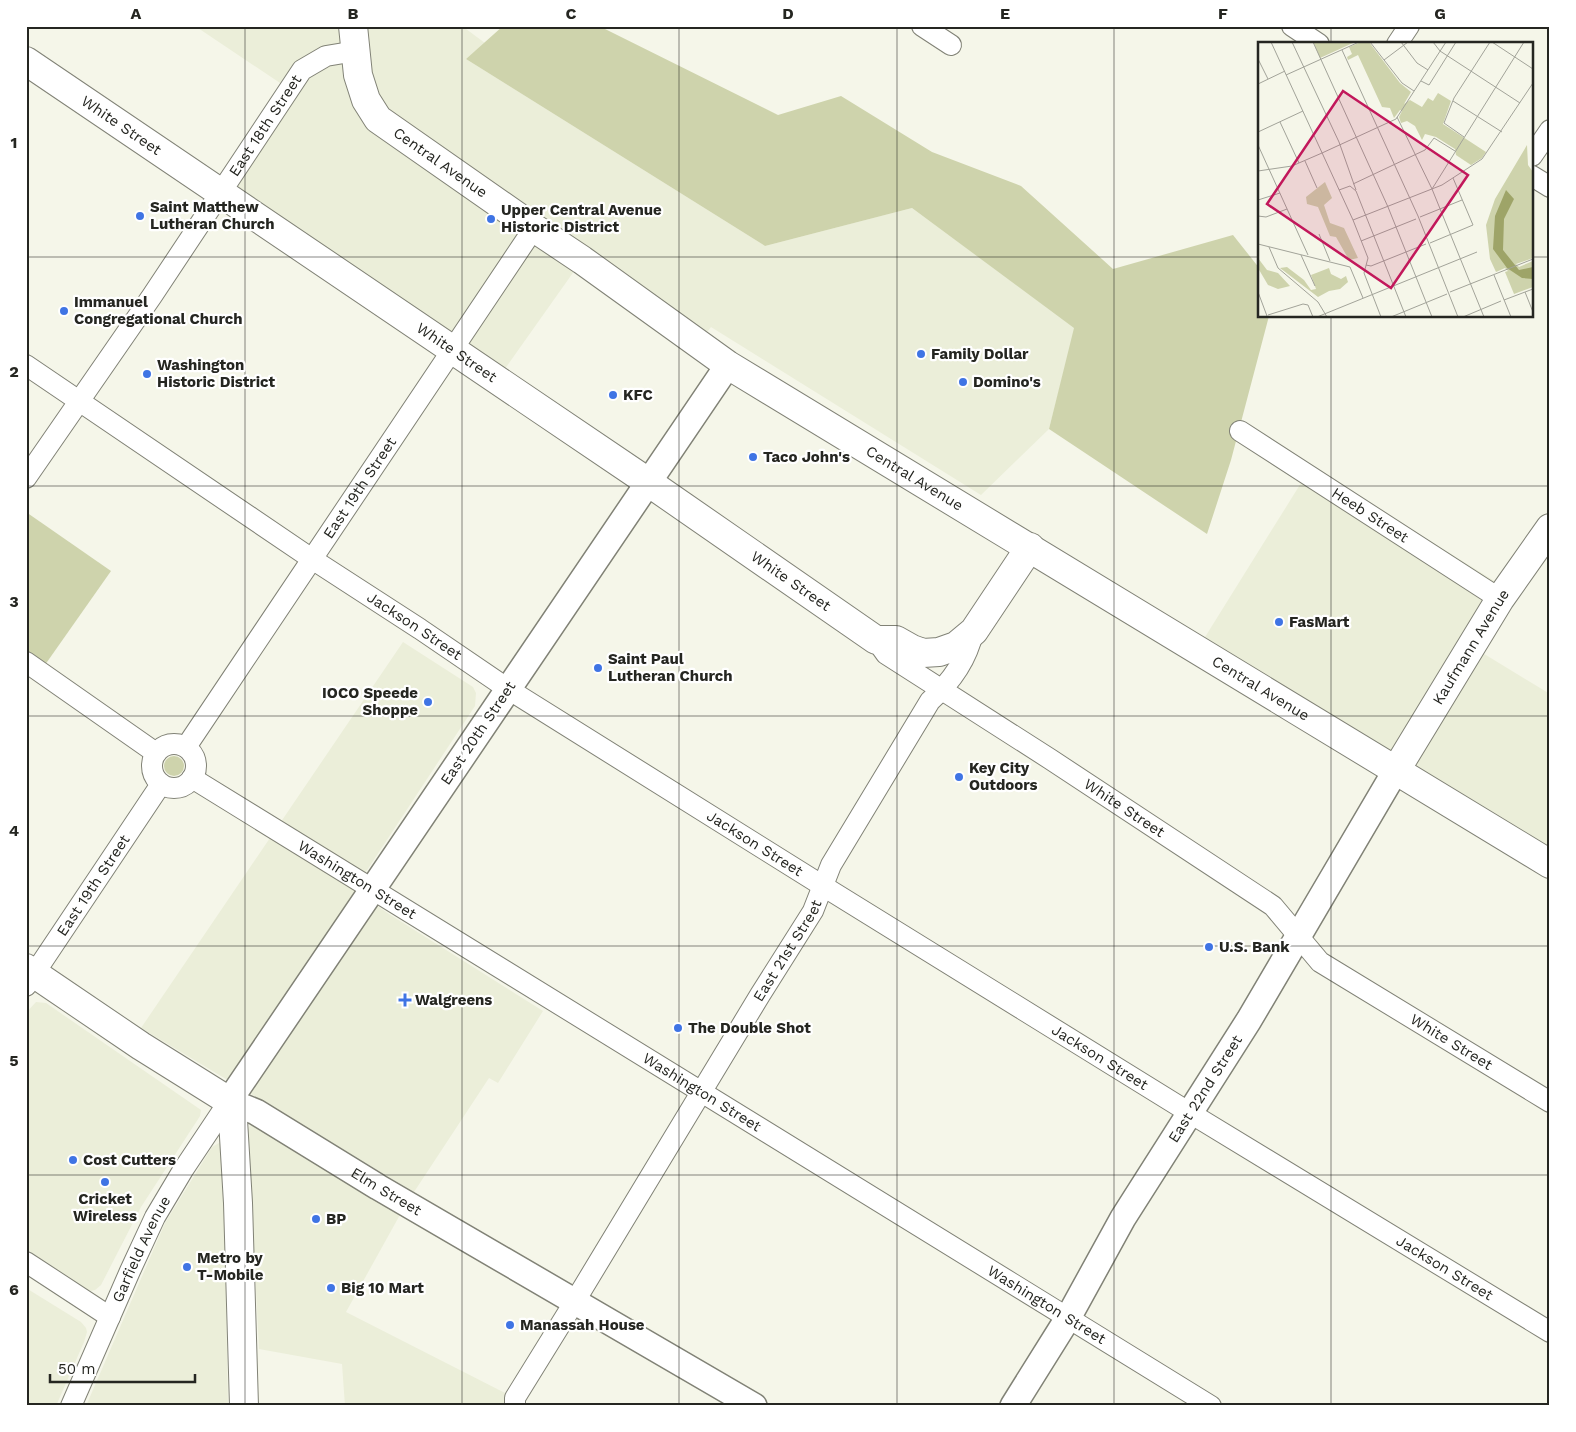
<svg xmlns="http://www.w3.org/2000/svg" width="1576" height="1432" viewBox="0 0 1576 1432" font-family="'Work Sans',sans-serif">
  <rect width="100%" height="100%" fill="#f5f6e9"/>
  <g fill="#ebeed9">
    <polygon points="195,26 462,26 485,43 466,59 765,246 912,208 1075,328 1049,429 981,495 711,327 698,344 582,260 497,380 221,192 289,89"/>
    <polygon points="1311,467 1517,595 1481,652 1550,694 1550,876 1192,658"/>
    <polygon points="403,642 473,687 476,693 475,706 354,890 389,914 543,1011 498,1083 489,1078 414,1192 141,1028"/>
    <polygon points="36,1002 46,1003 201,1110 200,1116 141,1207 101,1285 95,1290 91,1291 88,1290 26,1249 26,1013"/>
    <polygon points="254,1124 401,1213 346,1312 507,1394 507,1406 345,1406 342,1364 259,1349 248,1130 250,1125"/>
    <polygon points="219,1143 221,1145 223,1153 228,1406 86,1406 165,1223 212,1147"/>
    <polygon points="26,1288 81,1322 86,1328 87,1332 84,1342 56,1406 26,1406"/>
  </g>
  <g fill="#ced3ac">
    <polygon points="503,26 599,26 778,115 841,96 932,152 1021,186 1113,269 1233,235 1260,269 1260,316 1269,316 1231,460 1207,534 1049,429 1074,328 912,208 765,246 466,59"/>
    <polygon points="26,512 111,571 40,672 26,662"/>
    <circle cx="174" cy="766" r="10"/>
  </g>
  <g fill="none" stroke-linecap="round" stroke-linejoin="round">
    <defs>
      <g id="minor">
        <polyline points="922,26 951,45"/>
        <polyline points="1292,26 1319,44"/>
        <polyline points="1397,44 1409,26"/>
        <polyline points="1532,156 1550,130"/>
        <polyline points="1532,176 1550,187"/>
        <path id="s1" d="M 26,365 L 312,559 L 420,629 L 508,689 L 823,886 L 1190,1113 L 1550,1332"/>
        <path id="s2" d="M 1240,431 L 1500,599"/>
        <path id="s3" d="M 26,478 L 152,296 L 302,70 L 326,56 L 356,51"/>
        <path id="s4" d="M 876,640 L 886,654 L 1050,759 L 1273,906 L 1320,962 L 1550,1102"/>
        <polyline points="26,662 156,753"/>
        <circle cx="174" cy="766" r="22"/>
        <path id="s5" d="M 186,747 L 534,228"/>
        <path id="s6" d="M 192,778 L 1211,1406"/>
        <path id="s7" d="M 26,986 L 161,784"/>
        <polyline points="26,1262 110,1317"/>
        <path id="s8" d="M 71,1406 L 130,1271 L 155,1217 L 183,1170 L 229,1101"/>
        <path id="s9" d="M 515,1406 L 515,1398 L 575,1301 L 760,995 L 813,911 L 831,865 L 930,701 C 950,683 967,659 973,633"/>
      </g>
      <g id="tertiary">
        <path id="s10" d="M 728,365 L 229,1101 L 256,1112 L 378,1187 L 754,1406"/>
        <path id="s11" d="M 1013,1406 L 1068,1318 L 1123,1218 L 1249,1020 L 1396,770"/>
      </g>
      <g id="secondary">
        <path id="s12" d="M 1396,770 L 1500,599 L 1550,528"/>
        <polyline points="26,968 141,1046 229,1101 233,1120 238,1203 244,1406"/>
      </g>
      <g id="primary">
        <path id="s13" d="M 353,26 L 358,75 L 366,100 L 378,119 L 534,228 L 582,260 L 728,365 L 1550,864"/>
        <path id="s14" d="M 26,61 L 648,482 L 876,640 L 896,640 L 912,649 L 923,653 L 939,652 L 956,646 L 974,631 L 1030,547"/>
      </g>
    </defs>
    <use href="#minor" stroke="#818276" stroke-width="22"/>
    <use href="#tertiary" stroke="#818276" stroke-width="28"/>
    <use href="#secondary" stroke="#818276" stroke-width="30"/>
    <use href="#primary" stroke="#818276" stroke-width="30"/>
    <use href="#minor" stroke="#fff" stroke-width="20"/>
    <use href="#tertiary" stroke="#fff" stroke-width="25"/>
    <use href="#secondary" stroke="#fff" stroke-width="28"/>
    <use href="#primary" stroke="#fff" stroke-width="28"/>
  </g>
  <path fill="none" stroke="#252621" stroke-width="1" stroke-opacity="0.55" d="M 245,26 L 245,1406M 462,26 L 462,1406M 679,26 L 679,1406M 897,26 L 897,1406M 1114,26 L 1114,1406M 1331,26 L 1331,44M 26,257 L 1260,257M 1532,257 L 1550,257M 1331,316 L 1331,1406M 26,486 L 1550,486M 26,716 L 1550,716M 26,946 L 1550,946M 26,1175 L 1550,1175"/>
  <g fill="#3f74e4" stroke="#fff" stroke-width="2">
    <circle cx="140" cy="216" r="5"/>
    <circle cx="491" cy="219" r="5"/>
    <circle cx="64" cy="311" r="5"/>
    <circle cx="921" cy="354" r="5"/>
    <circle cx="147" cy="374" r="5"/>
    <circle cx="963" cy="382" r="5"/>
    <circle cx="613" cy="395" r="5"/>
    <circle cx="753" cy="457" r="5"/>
    <circle cx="1279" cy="622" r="5"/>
    <circle cx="598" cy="668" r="5"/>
    <circle cx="428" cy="702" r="5"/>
    <circle cx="959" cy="777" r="5"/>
    <circle cx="1209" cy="947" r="5"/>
    <path d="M402.5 992.5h5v5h5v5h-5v5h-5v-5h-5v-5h5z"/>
    <circle cx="678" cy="1028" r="5"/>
    <circle cx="73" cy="1160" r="5"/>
    <circle cx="105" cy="1182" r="5"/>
    <circle cx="316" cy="1219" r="5"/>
    <circle cx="187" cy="1267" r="5"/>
    <circle cx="331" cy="1288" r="5"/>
    <circle cx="510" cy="1325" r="5"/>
  </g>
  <g text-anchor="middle" stroke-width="4.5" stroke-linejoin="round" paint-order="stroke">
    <g font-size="15" fill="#252621" stroke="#fff">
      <text dy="5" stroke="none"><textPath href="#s14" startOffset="115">White Street</textPath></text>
      <text dy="5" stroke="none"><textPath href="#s3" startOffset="426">East 18th Street</textPath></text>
      <text dy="5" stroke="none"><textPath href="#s13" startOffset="174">Central Avenue</textPath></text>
      <text dy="5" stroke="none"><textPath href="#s14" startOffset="520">White Street</textPath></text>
      <text dy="5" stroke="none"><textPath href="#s13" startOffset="744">Central Avenue</textPath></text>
      <text dy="5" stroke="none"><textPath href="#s5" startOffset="312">East 19th Street</textPath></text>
      <text dy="5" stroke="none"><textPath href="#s2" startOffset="155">Heeb Street</textPath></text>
      <text dy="5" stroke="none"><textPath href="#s14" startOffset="925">White Street</textPath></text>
      <text dy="5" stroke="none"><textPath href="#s1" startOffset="468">Jackson Street</textPath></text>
      <text dy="5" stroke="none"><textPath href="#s12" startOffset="144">Kaufmann Avenue</textPath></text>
      <text dy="5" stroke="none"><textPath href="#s13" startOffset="1149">Central Avenue</textPath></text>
      <text transform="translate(478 733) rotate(-56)" y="5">East 20th Street</text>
      <text dy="5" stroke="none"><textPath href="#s4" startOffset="301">White Street</textPath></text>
      <text dy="5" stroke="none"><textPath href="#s1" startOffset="872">Jackson Street</textPath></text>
      <text dy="5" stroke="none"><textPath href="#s6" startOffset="194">Washington Street</textPath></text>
      <text dy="5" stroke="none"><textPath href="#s7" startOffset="121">East 19th Street</textPath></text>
      <text dy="5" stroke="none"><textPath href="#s9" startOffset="532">East 21st Street</textPath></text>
      <text dy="5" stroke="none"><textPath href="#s4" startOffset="706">White Street</textPath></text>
      <text dy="5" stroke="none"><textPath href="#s1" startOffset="1278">Jackson Street</textPath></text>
      <text dy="5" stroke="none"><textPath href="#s11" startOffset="371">East 22nd Street</textPath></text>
      <text dy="5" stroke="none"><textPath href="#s6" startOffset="599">Washington Street</textPath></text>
      <text dy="5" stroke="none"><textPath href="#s10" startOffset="1071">Elm Street</textPath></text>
      <text dy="5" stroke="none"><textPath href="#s8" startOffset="172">Garfield Avenue</textPath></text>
      <text dy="5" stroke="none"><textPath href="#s1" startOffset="1682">Jackson Street</textPath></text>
      <text dy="5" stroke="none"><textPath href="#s6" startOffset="1004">Washington Street</textPath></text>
    </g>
    <g font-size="15" font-weight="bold" fill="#252621" stroke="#fff" text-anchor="start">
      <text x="150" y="212">Saint Matthew<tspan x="150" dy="17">Lutheran Church</tspan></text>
      <text x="501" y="215">Upper Central Avenue<tspan x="501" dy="17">Historic District</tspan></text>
      <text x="74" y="307">Immanuel<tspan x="74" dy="17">Congregational Church</tspan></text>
      <text x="931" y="359">Family Dollar</text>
      <text x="157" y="370">Washington<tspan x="157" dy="17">Historic District</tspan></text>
      <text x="973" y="387">Domino's</text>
      <text x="623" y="400">KFC</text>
      <text x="763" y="462">Taco John's</text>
      <text x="1289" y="627">FasMart</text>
      <text x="608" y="664">Saint Paul<tspan x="608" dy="17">Lutheran Church</tspan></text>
      <text x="418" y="698" text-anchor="end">IOCO Speede<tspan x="418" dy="17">Shoppe</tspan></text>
      <text x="969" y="773">Key City<tspan x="969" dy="17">Outdoors</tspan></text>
      <text x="1219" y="952">U.S. Bank</text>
      <text x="415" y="1005">Walgreens</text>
      <text x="688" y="1033">The Double Shot</text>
      <text x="83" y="1165">Cost Cutters</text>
      <text x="105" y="1204" text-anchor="middle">Cricket<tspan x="105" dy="17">Wireless</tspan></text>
      <text x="326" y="1224">BP</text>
      <text x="197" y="1263">Metro by<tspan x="197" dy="17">T-Mobile</tspan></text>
      <text x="341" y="1293">Big 10 Mart</text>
      <text x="520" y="1330">Manassah House</text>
    </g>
  </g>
  <g transform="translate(1258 42)">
    <rect width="275" height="275" fill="#f5f6e9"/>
    <path d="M 55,0 L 97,0 L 62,16 ZM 103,0 L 111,0 L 142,41 L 153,50 L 146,62 L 152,58 L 164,65 L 170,56 L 175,59 L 180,51 L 193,59 L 185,82 L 228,110 L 224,116 L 213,123 L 198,113 L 197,107 L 178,95 L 167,92 L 164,98 L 157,84 L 149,79 L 143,81 L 141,75 L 144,69 L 142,68 L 136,76 L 132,66 L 124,65 L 100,13 L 90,18 L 89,15 L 94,12 L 91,5 ZM 269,103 L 270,123 L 275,130 L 275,216 L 258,222 L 261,225 L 275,219 L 275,245 L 256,252 L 247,230 L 250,229 L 247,226 L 238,230 L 232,217 L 228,183 L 237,157 ZM 67,140 L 74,156 L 66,163 L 72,181 L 86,186 L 100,216 L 91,218 L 78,195 L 72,194 L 60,165 L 49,162 L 48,155 ZM 0,216 L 9,228 L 20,231 L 32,244 L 20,247 L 10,243 L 0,226 ZM 29,225 L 46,238 L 53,248 L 58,247 L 53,233 L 71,226 L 73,232 L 83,237 L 88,234 L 90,240 L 82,247 L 71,249 L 60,255 L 22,226 Z" fill="#ced3ac"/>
    <path d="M 248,148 L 256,157 L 246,177 L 245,208 L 261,228 L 275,225 L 275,237 L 264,236 L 249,226 L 235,207 L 237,174 Z" fill="#9ea468"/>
    <path fill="none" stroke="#a2a399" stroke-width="1" d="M 13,0 L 95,178 L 110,216 L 106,231 L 123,275M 34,0 L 81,100 L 98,148M 55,0 L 130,165 L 174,275M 112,0 L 144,41 L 156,49M 143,0 L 159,21 L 170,28M 175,0 L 182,9 L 262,61M 234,0 L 275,27M 84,8 L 160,174 L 200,275M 0,17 L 10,37M 126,18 L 150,0M 28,33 L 101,0M 163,39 L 171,43 L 198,0M 0,42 L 27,29M 195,59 L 244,90M 139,75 L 174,147M 22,80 L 41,121M 0,90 L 45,69M 206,95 L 186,81 L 196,56 L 232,0M 0,103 L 50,213M 64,111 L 138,77 L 188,0M 47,119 L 59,146M 0,129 L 34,124 L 64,111M 95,142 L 167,108 L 176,96 L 197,109M 81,148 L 92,144 L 98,149 L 148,275M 0,158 L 22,151M 0,174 L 8,175 L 29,167M 162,175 L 204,158M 95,178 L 184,143 L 224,117 L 275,41M 61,192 L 72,219M 103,199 L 158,177M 172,201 L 215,183 L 195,136M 0,202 L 92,225 L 105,256M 11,205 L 20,226 L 60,260 L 69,275M 43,213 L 57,244M 108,223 L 113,224 L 168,202M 236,233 L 253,275M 0,250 L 9,274M 192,250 L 275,217M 267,250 L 275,270M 246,258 L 275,247M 10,273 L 45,262 L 50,263 L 55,275M 59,275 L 219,210M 133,275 L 189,252M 205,275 L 243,259M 226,275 L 174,147 L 266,0"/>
    <path fill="#c2185b" fill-opacity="0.15" stroke="#c2185b" stroke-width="2.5" d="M 85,49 L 210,133 L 133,246 L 9,162 Z"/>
    <rect width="275" height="275" fill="none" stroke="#252621" stroke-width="2.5"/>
  </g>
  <rect width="1576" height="1432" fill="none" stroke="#ffffff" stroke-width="55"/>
  <path d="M50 1374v8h145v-8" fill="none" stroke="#252621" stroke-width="2.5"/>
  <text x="58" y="1374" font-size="15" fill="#252621" stroke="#ffffff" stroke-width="4" paint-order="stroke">50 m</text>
  <rect x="28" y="28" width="1520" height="1376" fill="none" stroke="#252621" stroke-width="2"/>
  <g font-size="16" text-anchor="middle" font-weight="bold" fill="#252621">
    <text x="136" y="19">A</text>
    <text x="353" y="19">B</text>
    <text x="571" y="19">C</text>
    <text x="788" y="19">D</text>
    <text x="1005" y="19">E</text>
    <text x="1223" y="19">F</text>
    <text x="1440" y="19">G</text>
    <text x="14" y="148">1</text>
    <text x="14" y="377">2</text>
    <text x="14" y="607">3</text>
    <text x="14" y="836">4</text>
    <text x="14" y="1066">5</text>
    <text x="14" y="1295">6</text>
  </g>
</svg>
